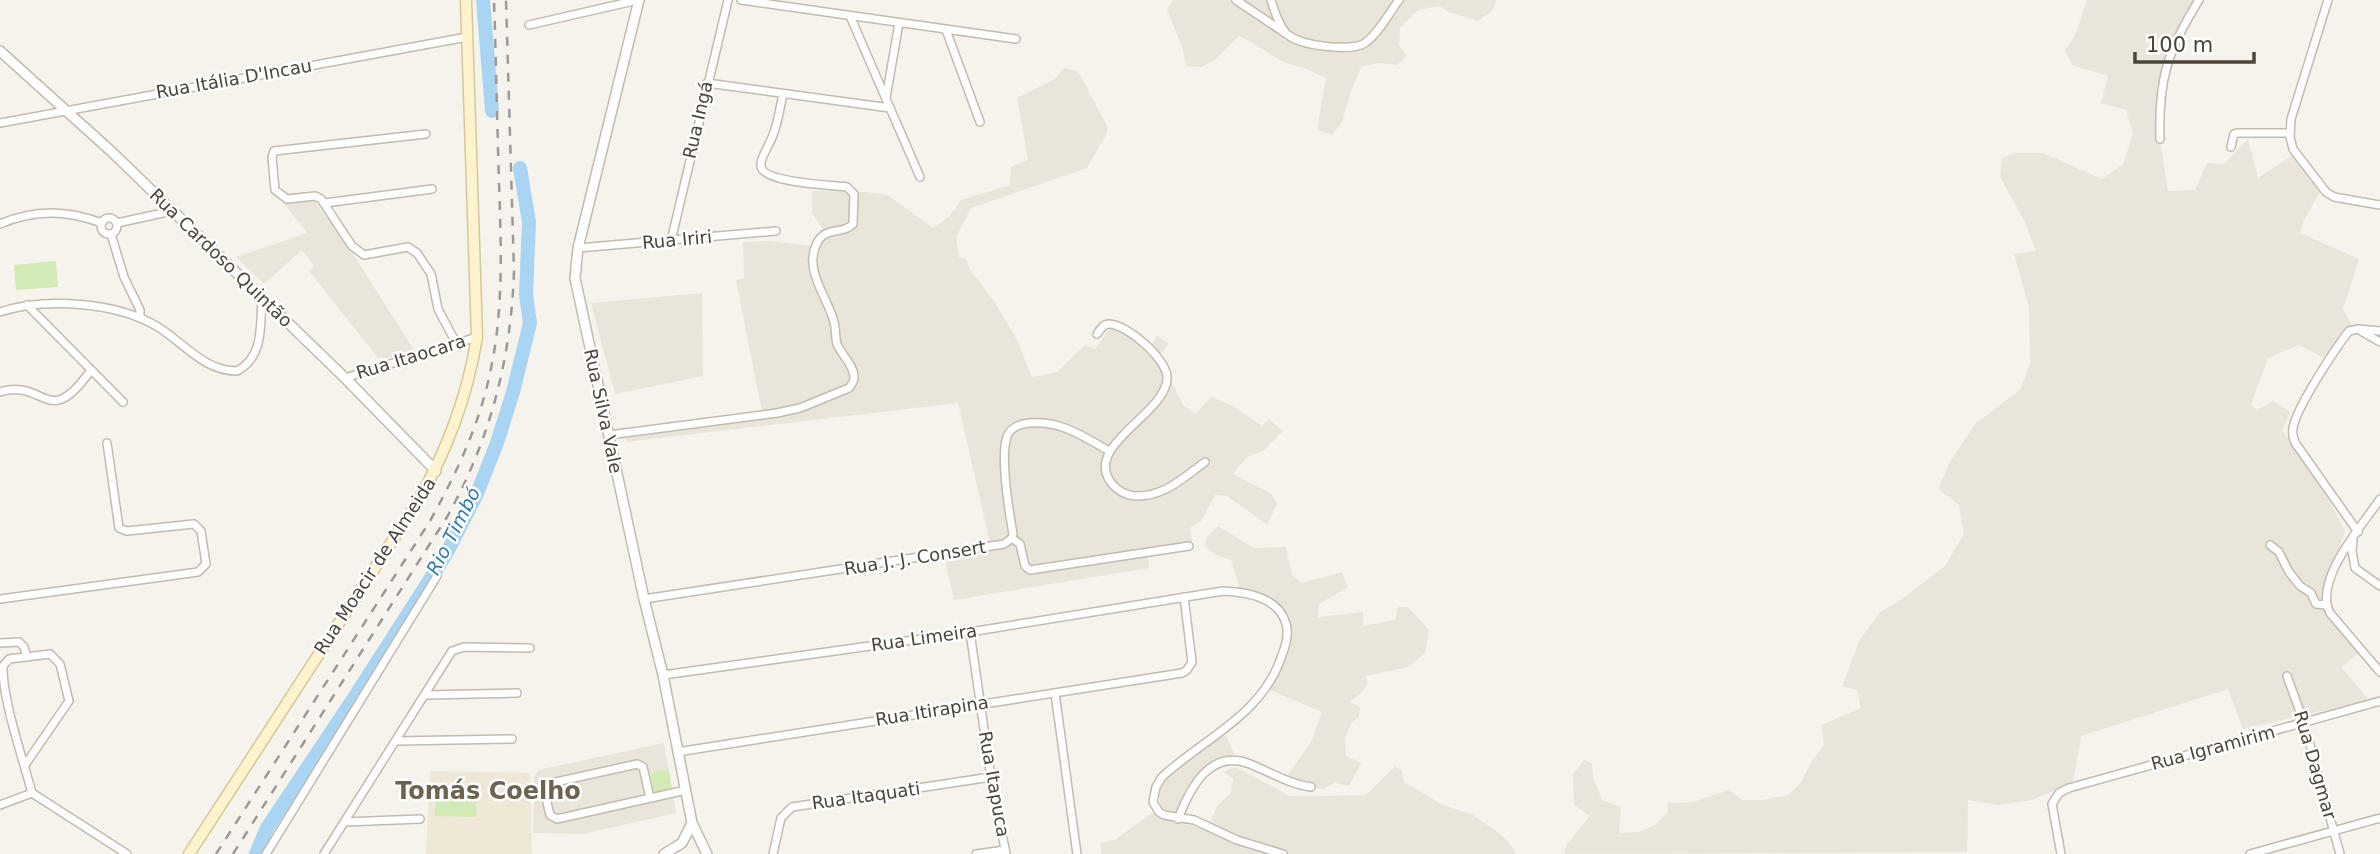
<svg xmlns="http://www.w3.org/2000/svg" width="2380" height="854" viewBox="0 0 2380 854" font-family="'DejaVu Sans',sans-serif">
  <rect width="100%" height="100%" fill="#f6f3ec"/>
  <g fill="#eae5da">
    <polygon points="1173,0 1497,0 1492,11 1478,21 1449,12 1439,6 1418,10 1400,28 1399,45 1407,56 1397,65 1378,63 1361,67 1351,91 1342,122 1332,135 1317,130 1326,78 1304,68 1283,62 1251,42 1239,36 1216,59 1202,67 1186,66 1183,49 1167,10"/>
    <polygon points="2087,0 2197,0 2164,69 2157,120 2168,191 2195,190 2207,163 2223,165 2248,139 2258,178 2294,154 2321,190 2304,220 2300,233 2359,259 2343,309 2353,327 2330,361 2299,345 2268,358 2251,405 2257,410 2273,401 2291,412 2282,430 2315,474 2345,531 2322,602 2362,651 2341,667 2369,700 2243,729 2228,689 2081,736 2073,783 2032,800 1998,805 1968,800 1967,852 1564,854 1567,844 1590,816 1574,805 1573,774 1584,760 1592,763 1593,777 1602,800 1621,807 1619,833 1638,832 1655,825 1668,812 1667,803 1693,802 1729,790 1743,800 1762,800 1788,795 1801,783 1811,762 1824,745 1821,725 1861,708 1857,690 1842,686 1859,641 1880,612 1902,599 1945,566 1964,534 1959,505 1938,489 1951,460 1975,424 2020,390 2030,364 2029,307 2014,254 2036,251 2024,220 2000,177 2002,158 2014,153 2043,153 2102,179 2123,164 2133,134 2126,110 2101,103 2108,76 2072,65 2065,51 2076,33"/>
    <polygon points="1064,68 1078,71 1107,126 1107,133 1087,168 971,208 956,237 959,257 966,259 969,268 996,304 1017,340 1032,377 1057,372 1085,345 1095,349 1113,324 1151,346 1157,336 1169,344 1159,356 1183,405 1196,414 1211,397 1233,406 1262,426 1269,419 1283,431 1263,451 1247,457 1233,474 1272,494 1277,504 1268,523 1266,524 1227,496 1215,495 1201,521 1190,528 1193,548 1148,555 1149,568 954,600 945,560 992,551 958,403 627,442 625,438 763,417 736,280 744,278 743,242 768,241 821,247 827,236 812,213 812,191 867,192 888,195 933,228 950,216 961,200 1010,185 1011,167 1028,160 1017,98 1055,79"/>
    <polygon points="311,197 348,246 414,350 387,358 378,358 309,271 314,266 302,250 264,284 236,257 307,233 283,202"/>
    <polygon points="702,293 703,376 615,394 591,303"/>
    <polygon points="1218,526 1254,548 1286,547 1292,575 1302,583 1342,572 1348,587 1319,604 1318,617 1363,612 1363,626 1395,620 1398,607 1408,607 1429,630 1425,653 1408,667 1365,676 1368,682 1363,691 1350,702 1360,707 1359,717 1352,722 1345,738 1346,756 1361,763 1349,786 1335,783 1323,789 1308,788 1290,783 1287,776 1311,742 1322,712 1270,690 1276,681 1290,648 1292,632 1288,619 1281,609 1256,592 1240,589 1231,560 1218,556 1205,547 1207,537"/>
    <polygon points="1226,735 1234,754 1213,765 1175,812 1166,812 1161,808 1159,793 1167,777 1198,752"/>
    <polygon points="664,743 676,813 583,834 533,833 534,777 538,770"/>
    <polygon points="1395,766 1402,771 1404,782 1441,804 1473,815 1500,834 1512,846 1516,854 1102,854 1100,843 1115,840 1152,813 1199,828 1211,821 1217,806 1231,793 1233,779 1224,772 1235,767 1290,796 1319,796 1366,795"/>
  </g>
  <polygon fill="#efe8d6" points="430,771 530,773 532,854 426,854"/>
  <g fill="#d2eab5">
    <polygon points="56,261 58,287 16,290 14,265"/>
    <polygon points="669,769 672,790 654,793 651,772"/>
    <polygon points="436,788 477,789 476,817 435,816"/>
  </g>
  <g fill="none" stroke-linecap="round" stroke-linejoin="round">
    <g stroke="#a9d4f2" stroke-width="14">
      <polyline points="483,0 492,111"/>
      <polyline points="256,854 267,828 354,698 445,556 476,496 497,443 513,392 530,323 526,295 529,222 520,168"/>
    </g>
    <defs>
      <g id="minor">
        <polyline points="741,0 1016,39"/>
        <polyline points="1236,0 1285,33"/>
        <path d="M 1271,0 C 1274,10 1280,27 1287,34 C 1299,46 1352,52 1365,43 C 1379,33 1389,13 1399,0"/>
        <polyline points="2328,0 2291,119 2290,137 2293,149 2326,192 2334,197 2380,205"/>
        <polyline points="850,16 920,177"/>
        <polyline points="529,25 638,0"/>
        <polyline points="946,30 980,122"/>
        <polyline points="707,83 890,108"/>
        <polyline points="886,98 899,23"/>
        <polyline points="0,123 467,37"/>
        <polyline points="426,134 274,151 272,157 275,190 287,199 315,196 321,199 352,246 364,255 408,247 417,253 431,274 438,309 456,343"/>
        <path d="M 2160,139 C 2158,79 2168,50 2199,0"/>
        <polyline points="2231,147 2234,134 2237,133 2290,133"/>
        <polyline points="325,203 432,189"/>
        <circle cx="109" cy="226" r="8"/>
        <polyline points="117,223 172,211"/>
        <path d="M 0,224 C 35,209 67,210 102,223"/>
        <polyline points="111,234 124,277 140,310 140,318"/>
        <polyline points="671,241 728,0"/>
        <polyline points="578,248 776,231"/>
        <polyline points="27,305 123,402"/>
        <path d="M 0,312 C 45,297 117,302 158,327 C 184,343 204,371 237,371 C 264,357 260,326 262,299"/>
        <polyline points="2361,331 2380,342"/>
        <path d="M 1097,334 C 1100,330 1103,324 1109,324 C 1127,324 1170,361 1167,380 C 1163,416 1082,446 1112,484 C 1118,491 1126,495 1135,496 C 1164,497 1183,478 1205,462"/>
        <polyline points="345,378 477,337"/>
        <path d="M 0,392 C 46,378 47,432 91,370"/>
        <path d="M 609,435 L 777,413 L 800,408 L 849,388 C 851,385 854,382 854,378 C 855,367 841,354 837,344 C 835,337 836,329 834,322 C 828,297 803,271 817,243 C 825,226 843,235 853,224 L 854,194 L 847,187 C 833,185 762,183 761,166 C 760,160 765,152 768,146 C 777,130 779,112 783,94"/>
        <path d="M 2380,499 C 2362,526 2313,580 2330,613 L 2380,672"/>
        <path d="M 2358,532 L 2296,444 C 2293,439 2292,435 2293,428 C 2296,408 2335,349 2349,331 L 2358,329 L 2380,331"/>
        <polyline points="1012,538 1020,544 1025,566 1030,570 1189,546"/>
        <polyline points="2353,539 2352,551 2355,568 2380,586"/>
        <polyline points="2270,545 2279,552 2289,572 2300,586 2311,593 2316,604 2326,605"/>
        <polyline points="0,599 198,572 206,564 201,531 194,524 127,531 119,528 107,443"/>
        <path d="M 644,599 L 1004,544 L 1012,538 L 1013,534 C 1009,512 1000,456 1007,437 C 1009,429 1016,426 1023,424 C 1057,418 1081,435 1109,451"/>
        <polyline points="970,632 991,777 1006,854"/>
        <polyline points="0,643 19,642 24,647 27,657"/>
        <path d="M 663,675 L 970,632 L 1223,591 C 1246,592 1279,597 1286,624 C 1289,634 1286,645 1282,655 C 1263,715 1204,738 1162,777 L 1156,787 L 1153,802 L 1159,812 L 1164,815 L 1194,820 L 1237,840 L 1283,854"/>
        <polyline points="2287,676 2304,723 2340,854"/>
        <polyline points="1055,693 1077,854"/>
        <polyline points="426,695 517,693"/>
        <polyline points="396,741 512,739"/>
        <polyline points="677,752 1182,673 1187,670 1192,662 1184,597"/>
        <path d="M 25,765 L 69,701 L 60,664 L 50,654 L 9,659 L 3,666 C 2,699 23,759 32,793 L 127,854"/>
        <polyline points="650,798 643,767 637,764 547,784 544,790 550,815 557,819 686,790"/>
        <polyline points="0,805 32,793"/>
        <path d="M 1178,819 C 1190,788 1210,748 1250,764 C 1270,772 1289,784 1311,787"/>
        <polyline points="345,822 420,819"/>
        <polyline points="266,854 437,576"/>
        <polyline points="324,854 452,651 464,647 530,648"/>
        <polyline points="773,854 781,818 792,807 991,777"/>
        <polyline points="976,854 1005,850"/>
        <polyline points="2061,854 2052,804 2059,793 2069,788 2380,701"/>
        <polyline points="2250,854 2380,818"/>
      </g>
      <g id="tertiary">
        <polyline points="639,0 578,248 575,278 644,599 663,675 692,823 707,854"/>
        <polyline points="0,51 113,153 345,378 436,471"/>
        <polyline points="664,854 682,843 692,823"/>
      </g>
      <path id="secondary" d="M 189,854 L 415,506 C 447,452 467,399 477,337 L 466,0"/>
    </defs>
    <use href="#minor" stroke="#c2bbae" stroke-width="10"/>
    <use href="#tertiary" stroke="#c2bbae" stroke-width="12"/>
    <use href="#secondary" stroke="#d6c79b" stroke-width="13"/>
    <use href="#minor" stroke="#fff" stroke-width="7"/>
    <use href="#tertiary" stroke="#fff" stroke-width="9"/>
    <use href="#secondary" stroke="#fff3cd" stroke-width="10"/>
    <g stroke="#9a9a9a" stroke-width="2.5" stroke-dasharray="9 9" stroke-linecap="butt">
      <path d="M 216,854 L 430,521 C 456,474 479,426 490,373 C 504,310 501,246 499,181 C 497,121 496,60 494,0"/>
      <path d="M 233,854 L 447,517 C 490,440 511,360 514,271 L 506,0"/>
    </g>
  </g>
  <g text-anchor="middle" stroke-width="5" stroke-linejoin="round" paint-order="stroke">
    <g font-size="18" fill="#4b4439" stroke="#fff">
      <text transform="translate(234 79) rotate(-10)" y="6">Rua Itália D'Incau</text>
      <text transform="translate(698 120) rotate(-77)" y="6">Rua Ingá</text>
      <text transform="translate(677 240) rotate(-5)" y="6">Rua Iriri</text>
      <text transform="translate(221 258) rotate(44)" y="6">Rua Cardoso Quintão</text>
      <text transform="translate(411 357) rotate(-17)" y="6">Rua Itaocara</text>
      <text transform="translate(603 411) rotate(78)" y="6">Rua Silva Vale</text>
      <text transform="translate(915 558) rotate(-9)" y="6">Rua J. J. Consert</text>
      <text transform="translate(375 566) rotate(-57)" y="6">Rua Moacir de Almeida</text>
      <text transform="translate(924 638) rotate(-8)" y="6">Rua Limeira</text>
      <text transform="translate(932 711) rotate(-9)" y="6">Rua Itirapina</text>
      <text transform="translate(2213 748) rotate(-15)" y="6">Rua Igramirim</text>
      <text transform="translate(2315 765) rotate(74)" y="6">Rua Dagmar</text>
      <text transform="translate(994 784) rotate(80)" y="6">Rua Itapuca</text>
      <text transform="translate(866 796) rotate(-8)" y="6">Rua Itaquati</text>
    </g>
    <g font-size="19" font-style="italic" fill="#2e7ab2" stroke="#fff">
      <text transform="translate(453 531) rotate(-63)" y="7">Rio Timbó</text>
    </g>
    <g font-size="24" font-weight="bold" fill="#6e6250" stroke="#fff">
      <text x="488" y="799">Tomás Coelho</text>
    </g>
  </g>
  <path d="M2135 52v10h119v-10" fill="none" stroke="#4b4439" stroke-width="3.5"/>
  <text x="2146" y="52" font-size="21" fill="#4b4439" stroke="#ffffff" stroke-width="5" paint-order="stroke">100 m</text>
</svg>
